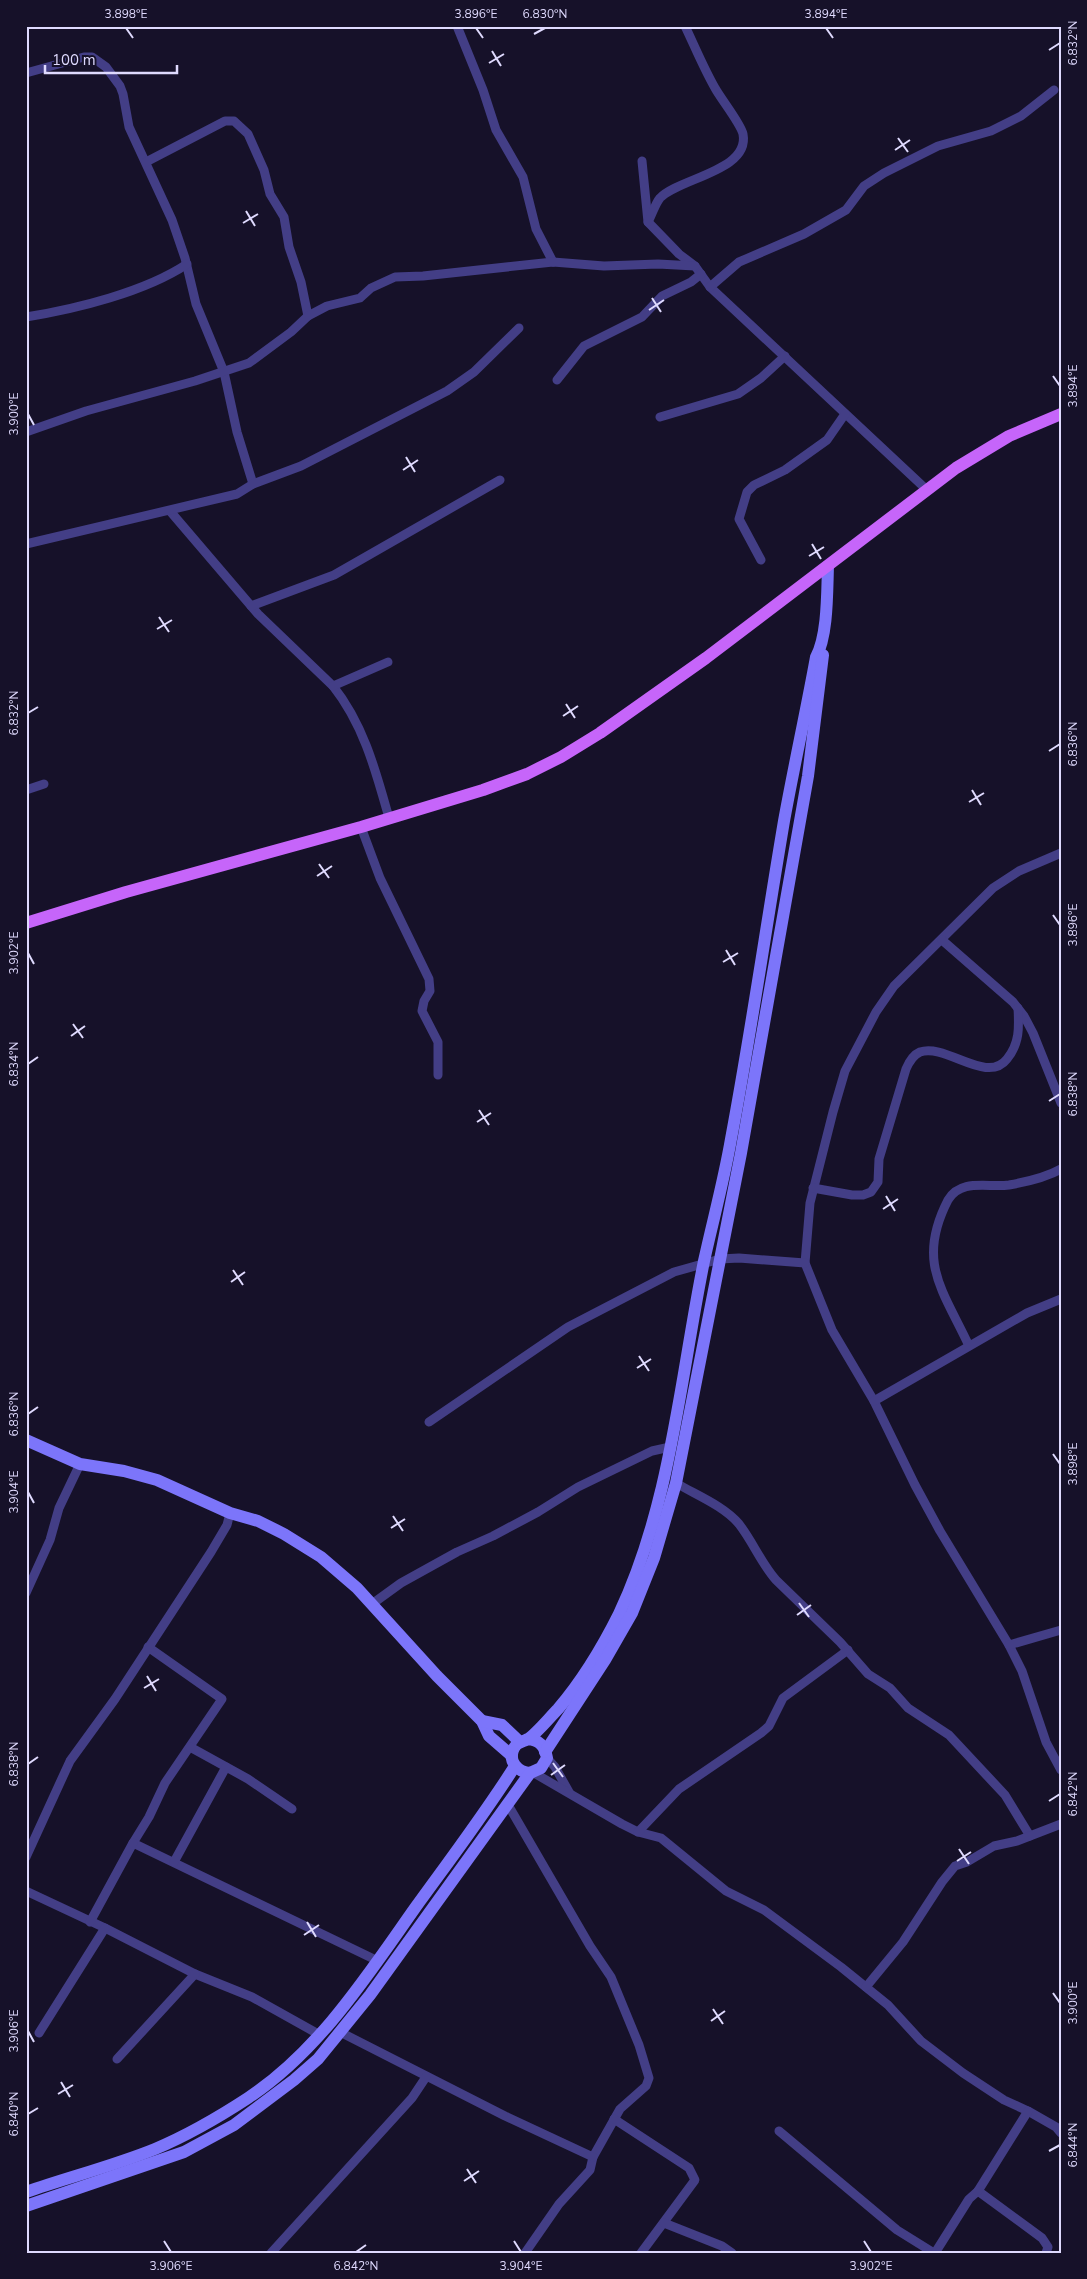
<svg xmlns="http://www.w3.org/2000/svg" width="1087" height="2279" viewBox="0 0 1087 2279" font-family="'Nunito Sans',sans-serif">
  <rect width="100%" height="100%" fill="#161129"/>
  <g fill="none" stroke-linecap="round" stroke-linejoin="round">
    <g stroke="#433e86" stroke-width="9">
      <polyline points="457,26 483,90 496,130 523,177 536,229 553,262"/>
      <polyline points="26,73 84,57 92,57 106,67 120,86 123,94 129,127 172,220 185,258 196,304 224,372 237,432 253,484"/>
      <polyline points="642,161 648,222 679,254 695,266 710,287 927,490"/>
      <polyline points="146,162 225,121 234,121 248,134 264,170 270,194 284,217 289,247 301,282 308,316"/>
      <path d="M 648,222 C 652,215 655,204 660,198 C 679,178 750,171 743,134 C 741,124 721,99 715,88 C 704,69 695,47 685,26"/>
      <polyline points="710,287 739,262 804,234 846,210 864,186 884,173 938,146 991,131 1021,116 1054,90"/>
      <path d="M 26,317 C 76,309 145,292 187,264"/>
      <polyline points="557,380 584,346 642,317 662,296 691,282 701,274"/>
      <polyline points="660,417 738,394 761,378 785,356"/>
      <polyline points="26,432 86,411 195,381 249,363 291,332 308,316 327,306 360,298 371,288 395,277 423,276 553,262 604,266 658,264 695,266"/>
      <path d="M 170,511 L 258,614 L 333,686 C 364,725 376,772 389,818"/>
      <polyline points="26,544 237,494 253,484 301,466 447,391 474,372 519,328"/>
      <polyline points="761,560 739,519 747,492 754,485 785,470 827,440 845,414"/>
      <polyline points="251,606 334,575 500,480"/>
      <polyline points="333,686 388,662"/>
      <polyline points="26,790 44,784"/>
      <polyline points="361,827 380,878 429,979 430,991 424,1001 422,1011 438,1042 438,1075"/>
      <polyline points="1061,853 1019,871 993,888 894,986 876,1012 845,1071 833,1112 810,1203 805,1263 832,1330 874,1401 915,1485 940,1531 1009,1645 1022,1671 1046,1742 1061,1770"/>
      <polyline points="942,940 1013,1002 1024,1016 1033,1033 1061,1103"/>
      <path d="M 813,1188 L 852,1195 L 863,1195 L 871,1192 L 878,1182 L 879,1159 L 906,1069 C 909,1062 913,1055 920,1052 C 946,1043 987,1085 1007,1059 C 1020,1043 1019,1027 1018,1008"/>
      <path d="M 969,1346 C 943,1290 916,1262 948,1200 C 961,1178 988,1188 1009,1185 C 1026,1182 1045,1178 1061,1169"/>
      <polyline points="874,1401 1027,1313 1061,1299"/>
      <polyline points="429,1422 568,1327 674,1272 720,1259 739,1258 805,1263"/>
      <path d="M 676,1483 C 696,1495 724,1506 739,1524 C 753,1542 761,1563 776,1580 L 840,1642 L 868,1674 L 890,1688 L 908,1708 L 949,1735 L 1005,1795 L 1030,1836"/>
      <polyline points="26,1593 50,1540 59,1508 80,1464"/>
      <polyline points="372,1604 401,1583 457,1552 493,1536 538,1512 578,1487 652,1451 670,1447"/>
      <polyline points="1009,1645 1061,1630"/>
      <polyline points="148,1647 222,1699 165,1783 149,1817 133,1843 378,1961"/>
      <polyline points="190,1747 248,1779 292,1809"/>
      <polyline points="547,1758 555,1767 569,1792"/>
      <polyline points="534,1773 622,1824 638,1832 661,1838 726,1891 764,1910 841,1967 888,2005 921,2041 963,2073 1004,2100 1028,2111 1056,2127 1061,2133"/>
      <polyline points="507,1803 590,1946 611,1977 639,2045 649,2078 646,2086 620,2109 593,2157 590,2170 559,2204 525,2253"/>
      <polyline points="638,1832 679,1789 761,1733 769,1726 783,1698 848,1650"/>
      <polyline points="26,1857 70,1761 115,1699 211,1552 227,1525 230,1513"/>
      <polyline points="174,1862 226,1767"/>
      <polyline points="26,1891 105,1928 195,1974 252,1997 320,2035"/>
      <polyline points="90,1922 133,1843"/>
      <polyline points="866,1987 903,1942 942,1882 955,1866 967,1862 994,1846 1017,1841 1061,1824"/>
      <polyline points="340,2032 505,2116 593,2157"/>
      <polyline points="39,2033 105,1928"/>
      <polyline points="117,2059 195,1974"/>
      <polyline points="614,2119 689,2168 695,2180 641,2253"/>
      <polyline points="779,2131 897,2230 934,2253"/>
      <polyline points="978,2191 1042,2238 1048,2247 1046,2253"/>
      <polyline points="664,2223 722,2246 732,2253"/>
      <polyline points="271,2253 412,2098 426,2077"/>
      <polyline points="935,2253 969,2199 978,2191 1028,2111"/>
    </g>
    <g stroke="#7c75fa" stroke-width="12">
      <polyline points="26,1440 80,1464 124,1471 157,1480 230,1513 258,1521 284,1534 321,1557 357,1588 437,1676 482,1721 489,1736 512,1756"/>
      <polyline points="482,1721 502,1725 520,1742"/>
      <path d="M 528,1739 C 540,1740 545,1747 547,1758 L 541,1768 L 530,1773 C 518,1772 507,1761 514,1748 C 517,1742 523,1742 528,1739 C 537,1733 550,1717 558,1709 C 582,1681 602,1648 619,1614 C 671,1504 680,1379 704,1261 C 713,1220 724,1180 731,1139 C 751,1033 766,927 784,821 C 794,766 806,712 816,657 C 828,635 827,592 828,566"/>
      <polyline points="545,1752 605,1660 632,1613 654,1558 676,1483 741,1153 808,776 823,655"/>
      <path d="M 26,2192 C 69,2177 113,2166 155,2149 C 188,2135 219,2117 248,2098 C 319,2051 367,1976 415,1908 C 449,1861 484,1815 515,1766"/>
      <polyline points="26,2206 184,2152 234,2125 294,2080 318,2059 370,1995 530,1773"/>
    </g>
    <polyline stroke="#c665fa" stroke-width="12" points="26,923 126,892 361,827 483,790 527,774 561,757 600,733 706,658 956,468 1009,436 1061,414"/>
  </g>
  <path fill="none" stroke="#dfdafe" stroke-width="2" d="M 126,28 L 133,38M 476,28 L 483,38M 826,28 L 833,38M 534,34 L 545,28M 1049,50 L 1060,43M 492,51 L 501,66M 489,63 L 504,54M 898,138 L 908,152M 895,150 L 910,140M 246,211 L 255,226M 243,223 L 258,214M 652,298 L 661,312M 649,310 L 664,300M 1053,376 L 1060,386M 28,414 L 34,425M 406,457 L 415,472M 403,470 L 418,460M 812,544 L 821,559M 809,556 L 824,547M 159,617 L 169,632M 157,629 L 172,620M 566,704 L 575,718M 28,713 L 38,707M 563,716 L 578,706M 1049,751 L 1060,744M 972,790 L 981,805M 969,802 L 984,793M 319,864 L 329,878M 317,876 L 332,866M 1053,915 L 1060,925M 726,950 L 735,965M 28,953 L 34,964M 723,962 L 738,953M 73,1024 L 83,1038M 71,1036 L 85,1026M 28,1064 L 38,1057M 1049,1101 L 1060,1094M 479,1110 L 489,1125M 477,1122 L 491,1113M 886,1196 L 895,1211M 883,1209 L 898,1199M 233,1270 L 243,1285M 231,1282 L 245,1272M 639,1356 L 649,1371M 637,1368 L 651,1359M 28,1414 L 38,1407M 1053,1454 L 1060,1464M 28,1492 L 34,1503M 393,1516 L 403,1531M 391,1528 L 405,1519M 799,1603 L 809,1617M 797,1615 L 811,1605M 147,1676 L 156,1691M 144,1688 L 159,1679M 553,1763 L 563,1777M 28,1764 L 38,1757M 551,1775 L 565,1765M 1049,1801 L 1060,1794M 959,1849 L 969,1864M 957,1861 L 971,1852M 307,1922 L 316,1937M 304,1935 L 319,1925M 1053,1993 L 1060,2003M 713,2009 L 723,2024M 711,2021 L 725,2011M 28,2031 L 34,2042M 61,2082 L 70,2097M 58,2094 L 73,2085M 28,2114 L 38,2108M 1049,2151 L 1060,2145M 467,2169 L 476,2183M 464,2181 L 479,2171M 164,2241 L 171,2252M 514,2241 L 521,2252M 864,2241 L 871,2252M 356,2252 L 366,2245"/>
  <rect width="1087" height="2279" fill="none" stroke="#161129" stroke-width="55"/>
  <path d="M45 65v8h132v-8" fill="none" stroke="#dfdafe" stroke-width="2.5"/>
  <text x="52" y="65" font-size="15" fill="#dfdafe" stroke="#161129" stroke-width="4" paint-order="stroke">100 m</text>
  <rect x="28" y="28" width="1032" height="2224" fill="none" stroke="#dfdafe" stroke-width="2"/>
  <g font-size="12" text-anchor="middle" fill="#dfdafe">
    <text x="126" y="18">3.898°E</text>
    <text x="476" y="18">3.896°E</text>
    <text x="545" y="18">6.830°N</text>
    <text x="826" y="18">3.894°E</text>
    <text transform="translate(1073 43) rotate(-90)" y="4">6.832°N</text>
    <text transform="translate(1073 386) rotate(-90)" y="4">3.894°E</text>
    <text transform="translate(14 414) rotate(-90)" y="4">3.900°E</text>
    <text transform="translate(14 713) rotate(-90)" y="4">6.832°N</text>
    <text transform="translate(1073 744) rotate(-90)" y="4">6.836°N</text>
    <text transform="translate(1073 925) rotate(-90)" y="4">3.896°E</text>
    <text transform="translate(14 953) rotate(-90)" y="4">3.902°E</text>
    <text transform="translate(14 1064) rotate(-90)" y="4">6.834°N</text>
    <text transform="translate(1073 1094) rotate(-90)" y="4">6.838°N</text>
    <text transform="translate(14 1414) rotate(-90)" y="4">6.836°N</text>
    <text transform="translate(1073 1464) rotate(-90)" y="4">3.898°E</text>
    <text transform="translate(14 1492) rotate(-90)" y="4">3.904°E</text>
    <text transform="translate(14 1764) rotate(-90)" y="4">6.838°N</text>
    <text transform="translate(1073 1794) rotate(-90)" y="4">6.842°N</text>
    <text transform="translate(1073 2003) rotate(-90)" y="4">3.900°E</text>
    <text transform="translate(14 2031) rotate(-90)" y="4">3.906°E</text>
    <text transform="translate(14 2114) rotate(-90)" y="4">6.840°N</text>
    <text transform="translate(1073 2145) rotate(-90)" y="4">6.844°N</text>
    <text x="171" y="2270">3.906°E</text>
    <text x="356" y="2270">6.842°N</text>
    <text x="521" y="2270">3.904°E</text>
    <text x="871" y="2270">3.902°E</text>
  </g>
</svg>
